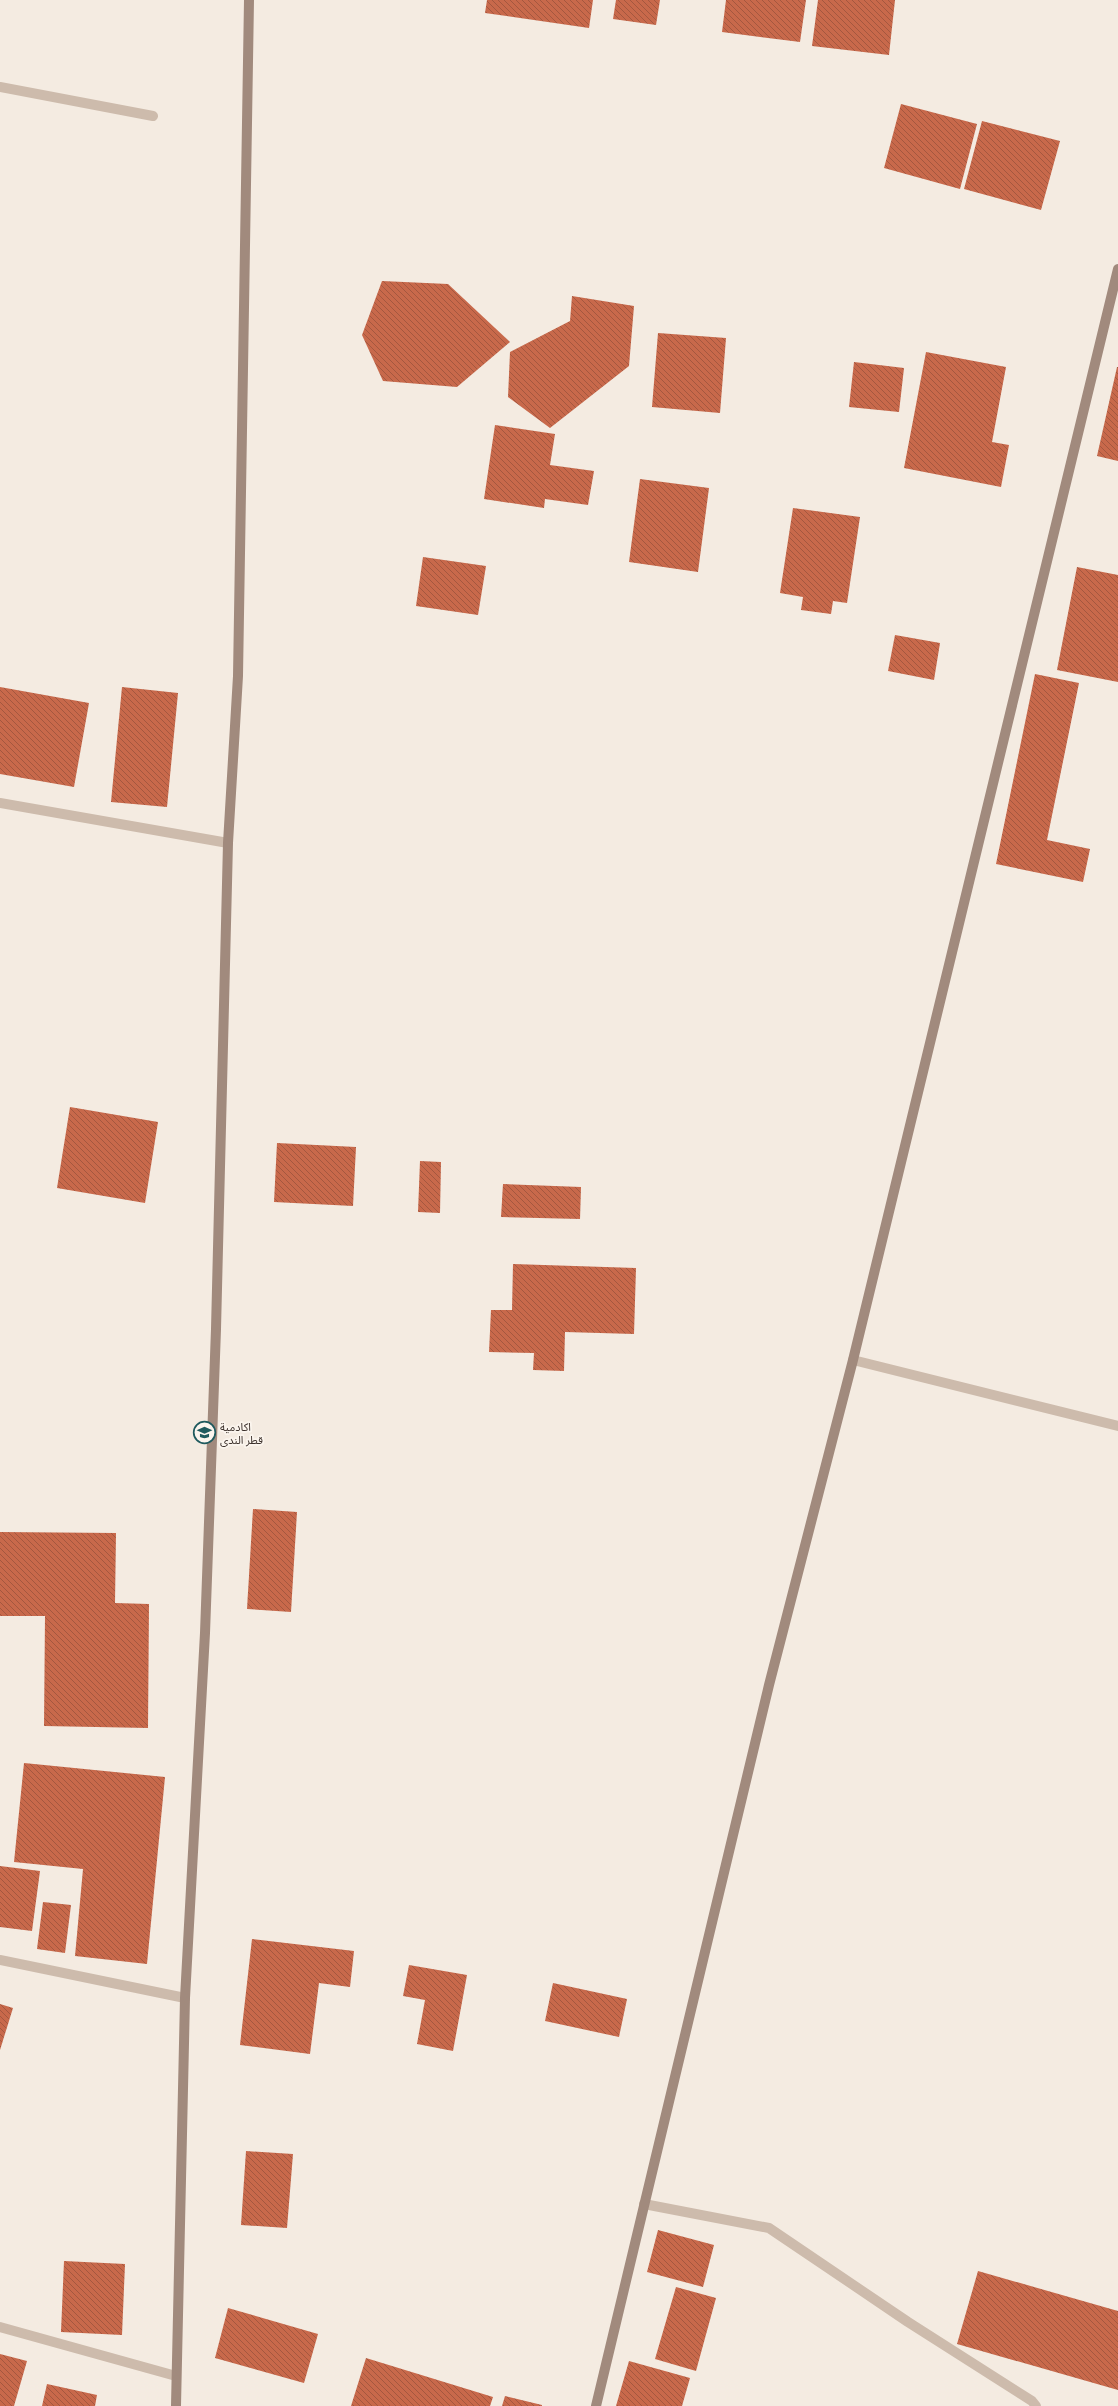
<svg xmlns="http://www.w3.org/2000/svg" width="1118" height="2406" viewBox="0 0 1118 2406" font-family="Signika,'Noto Sans Arabic',sans-serif">
  <defs>
    <pattern id="building-back-hatch" width="6" height="6" patternUnits="userSpaceOnUse"><rect width="6" height="6" fill="#c8694b"/><path d="M-1 5l2 2M0 0l6 6M5-1l2 2" fill="none" stroke="#a4573f"/></pattern>
  </defs>
  <rect width="100%" height="100%" fill="#f4ebe1"/>
  <g fill="url(#building-back-hatch)">
    <polygon points="487,0 593,0 589,28 485,13"/>
    <polygon points="616,0 660,0 656,25 613,19"/>
    <polygon points="726,0 806,0 800,42 722,32"/>
    <polygon points="818,0 895,0 889,55 812,46"/>
    <polygon points="901,104 977,124 960,189 884,168"/>
    <polygon points="982,121 1060,141 1041,210 964,189"/>
    <polygon points="382,281 448,284 510,342 457,387 383,381 362,335"/>
    <polygon points="572,296 634,306 629,366 550,428 508,397 510,352 570,321"/>
    <polygon points="658,333 726,338 720,413 652,407"/>
    <polygon points="926,352 1006,367 992,442 1009,445 1001,487 904,468"/>
    <polygon points="854,362 904,368 899,412 849,407"/>
    <polygon points="1117,367 1118,367 1118,461 1097,456"/>
    <polygon points="495,425 555,434 550,465 594,471 588,505 545,499 544,508 484,499"/>
    <polygon points="640,479 709,488 698,572 629,562"/>
    <polygon points="793,508 860,517 847,603 833,601 831,614 801,610 803,597 780,593"/>
    <polygon points="423,557 486,566 478,615 416,606"/>
    <polygon points="1077,567 1118,575 1118,682 1057,670"/>
    <polygon points="895,635 940,643 934,680 888,671"/>
    <polygon points="1035,674 1079,683 1047,840 1090,849 1083,882 996,864"/>
    <polygon points="0,687 89,703 74,787 0,774"/>
    <polygon points="122,687 178,693 167,807 111,802"/>
    <polygon points="70,1107 158,1122 145,1203 57,1188"/>
    <polygon points="277,1143 356,1147 353,1206 274,1202"/>
    <polygon points="420,1161 441,1162 440,1213 418,1212"/>
    <polygon points="503,1184 581,1187 580,1219 501,1217"/>
    <polygon points="513,1264 636,1268 634,1334 565,1332 564,1371 533,1370 534,1353 489,1352 491,1310 512,1310"/>
    <polygon points="253,1509 297,1512 291,1612 247,1609"/>
    <polygon points="0,1532 116,1533 115,1603 149,1604 148,1728 44,1726 45,1616 0,1616"/>
    <polygon points="24,1763 165,1777 147,1964 75,1956 83,1869 14,1862"/>
    <polygon points="0,1866 40,1871 32,1931 0,1927"/>
    <polygon points="43,1902 71,1905 65,1953 37,1949"/>
    <polygon points="252,1939 354,1951 350,1987 319,1983 310,2054 240,2045"/>
    <polygon points="409,1965 467,1975 453,2051 417,2044 425,2000 403,1996"/>
    <polygon points="553,1983 627,1999 619,2037 545,2021"/>
    <polygon points="0,2004 13,2008 0,2050"/>
    <polygon points="246,2151 293,2154 287,2228 241,2225"/>
    <polygon points="658,2230 714,2245 703,2287 647,2272"/>
    <polygon points="64,2261 125,2264 122,2335 61,2332"/>
    <polygon points="978,2271 1118,2311 1118,2390 957,2344"/>
    <polygon points="676,2287 716,2298 696,2371 655,2359"/>
    <polygon points="228,2308 318,2334 304,2383 215,2358"/>
    <polygon points="0,2354 27,2361 14,2406 0,2406"/>
    <polygon points="366,2358 493,2397 490,2406 351,2406"/>
    <polygon points="629,2361 690,2378 682,2406 616,2406"/>
    <polygon points="47,2384 97,2395 95,2406 42,2406"/>
    <polygon points="505,2396 542,2405 542,2406 502,2406"/>
  </g>
  <g fill="none" stroke-linecap="round" stroke-linejoin="round">
    <polyline stroke="#cdbbac" stroke-width="10" points="644,2204 769,2228 908,2322 1032,2401 1036,2406"/>
    <g stroke="#cdbbac" stroke-width="10">
      <polyline points="0,87 153,116"/>
      <polyline points="0,803 228,843"/>
      <polyline points="853,1360 1118,1426"/>
      <polyline points="0,1960 185,1998"/>
      <polyline points="0,2327 176,2376"/>
    </g>
    <g stroke="#a18a7d" stroke-width="10">
      <polyline points="176,2406 185,1998 205,1633 216,1329 228,843 238,676 249,0"/>
      <polyline points="596,2406 769,1685 853,1360 1118,269"/>
    </g>
  </g>
  <defs>
    <symbol id="school-ring" viewBox="-11 -11 22 22"><circle r="9.5" fill="#fbf5ee" stroke="#1f5a5e" stroke-width="1.5"/><path d="M0-5L7-2L0 1L-7-2ZM-4 1L0 2.5L4 1V4Q0 6-4 4Z" fill="#1f5a5e"/></symbol>
  </defs>
  <g fill-rule="evenodd">
    <use href="#school-ring" x="192" y="1420" width="25" height="25"/>
  </g>
  <g text-anchor="middle" stroke-width="3.5" stroke-linejoin="round" paint-order="stroke">
    <g font-size="11" fill="#3b302b" stroke="#fbf5ee" text-anchor="start">
      <text x="220" y="1431">اكادمية<tspan x="220" dy="13">قطر الندى</tspan></text>
    </g>
  </g>
</svg>
